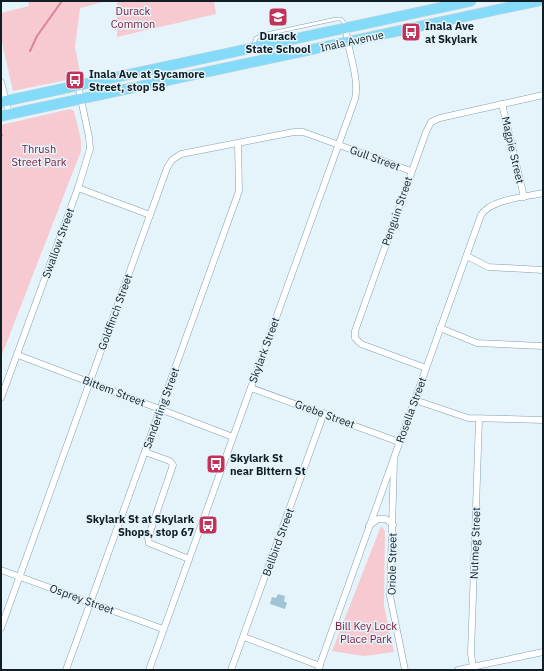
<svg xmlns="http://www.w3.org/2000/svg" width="544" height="671" viewBox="0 0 544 671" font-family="'IBM Plex Sans',sans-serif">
  <rect width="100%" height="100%" fill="#e5f4fb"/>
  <g fill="#f6cad0">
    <polygon points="28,1 107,1 80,8 75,47 81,77 13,91 1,38 1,13 29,6"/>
    <polygon points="117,1 214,1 216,14 117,37"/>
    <polygon points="70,109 74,111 81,140 81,151 1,357 1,125"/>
    <polygon points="381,526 385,531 384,606 394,652 364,656 332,651"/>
  </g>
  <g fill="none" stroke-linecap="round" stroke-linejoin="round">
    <g stroke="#da8592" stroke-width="2">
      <polyline points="30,51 37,36 62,1"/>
      <polyline points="1,135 2,135"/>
    </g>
  </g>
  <polygon fill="#9fc4d4" points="278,594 285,596 284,601 287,603 285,609 270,604 272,597 276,598"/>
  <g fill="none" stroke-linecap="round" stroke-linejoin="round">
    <defs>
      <polyline id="lane" points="253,46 256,38 262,35 336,19 341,19 346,25"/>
      <g id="street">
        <polyline points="1,82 9,114"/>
        <polyline points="502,104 524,197"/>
        <polyline points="78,188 150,215"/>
        <polyline points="467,256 488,267 543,270"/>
        <polyline points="440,328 477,343 543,346"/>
        <polyline points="18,355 233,437"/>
        <polyline points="426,368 361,344 355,338 355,331 426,132 431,122 440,118 543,95"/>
        <polyline points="251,388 399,442"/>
        <polyline points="1,398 78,188 90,149 89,137 78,85"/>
        <polyline points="415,400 468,418 543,420"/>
        <polyline points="145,452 170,461 173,465 148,538 149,543 189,559"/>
        <polyline points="394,461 390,596 405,670"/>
        <polyline points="369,526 378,519 386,519 393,525"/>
        <polyline points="1,570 163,629"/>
        <polyline points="1,628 167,168 172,160 181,154 294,132 303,132 411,171"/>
        <polyline points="244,637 320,666"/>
        <polyline points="473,667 471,654 479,419"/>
        <polyline points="66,670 239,191 238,143"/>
        <path d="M 149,670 L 355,99 C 360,78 347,50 346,28"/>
        <polyline points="231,670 324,413"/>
        <path d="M 318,670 L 481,215 C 491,199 525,197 543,193"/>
        <polyline points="458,670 543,652"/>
      </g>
      <g id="primary">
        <polyline points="1,102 471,1"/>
        <polyline points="1,116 538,1"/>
      </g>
    </defs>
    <use href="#lane" stroke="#7ea1b0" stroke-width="4"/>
    <use href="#street" stroke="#7ea1b0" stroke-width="7"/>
    <use href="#primary" stroke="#cfd2d3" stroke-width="11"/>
    <use href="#lane" stroke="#fff" stroke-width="3"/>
    <use href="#street" stroke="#fff" stroke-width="6"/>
    <use href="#primary" stroke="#84dbf9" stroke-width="10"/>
  </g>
  <defs>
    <symbol id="school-square" viewBox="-11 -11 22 22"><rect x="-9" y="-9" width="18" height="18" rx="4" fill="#c23259" stroke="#e5f4fb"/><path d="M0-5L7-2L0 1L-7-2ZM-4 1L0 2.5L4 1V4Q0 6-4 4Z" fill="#fff"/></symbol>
    <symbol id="bus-square" viewBox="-11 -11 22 22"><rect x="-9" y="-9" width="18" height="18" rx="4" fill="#c23259" stroke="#e5f4fb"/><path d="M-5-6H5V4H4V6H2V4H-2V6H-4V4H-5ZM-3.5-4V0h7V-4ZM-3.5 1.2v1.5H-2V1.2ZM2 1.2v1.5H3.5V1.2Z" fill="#fff"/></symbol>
  </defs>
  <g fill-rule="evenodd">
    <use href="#school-square" x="267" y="6" width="22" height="22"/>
    <use href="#bus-square" x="400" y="21" width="22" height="22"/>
    <use href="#bus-square" x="64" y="69" width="22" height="22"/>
    <use href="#bus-square" x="205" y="453" width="22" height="22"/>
    <use href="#bus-square" x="197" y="514" width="22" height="22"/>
  </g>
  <g text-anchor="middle" stroke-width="3" stroke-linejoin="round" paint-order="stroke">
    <g font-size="11" fill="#7f1936" stroke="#e5f4fb">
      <text x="133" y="15">Durack<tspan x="133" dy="13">Common</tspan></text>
      <text x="39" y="153">Thrush<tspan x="39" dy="13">Street Park</tspan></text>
      <text x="366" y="630">Bill Key Lock<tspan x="366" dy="13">Place Park</tspan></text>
    </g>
    <g font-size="11" font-weight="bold" fill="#111f25" stroke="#e5f4fb" text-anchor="start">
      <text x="425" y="30">Inala Ave<tspan x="425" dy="13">at Skylark</tspan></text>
      <text x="278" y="40" text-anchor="middle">Durack<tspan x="278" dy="13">State School</tspan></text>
      <text x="89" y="78">Inala Ave at Sycamore<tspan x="89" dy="13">Street, stop 58</tspan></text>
      <text x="230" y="462">Skylark St<tspan x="230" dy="13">near Bittern St</tspan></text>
      <text x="194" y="523" text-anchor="end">Skylark St at Skylark<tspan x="194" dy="13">Shops, stop 67</tspan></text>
    </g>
    <g font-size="11" fill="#111f25" stroke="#e5f4fb">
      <text transform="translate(352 41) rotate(-12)" y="4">Inala Avenue</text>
      <text transform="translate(513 150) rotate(77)" y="4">Magpie Street</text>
      <text transform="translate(375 158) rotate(20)" y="4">Gull Street</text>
      <text transform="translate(397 211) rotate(-71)" y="4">Penguin Street</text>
      <text transform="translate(58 243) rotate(-70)" y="4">Swallow Street</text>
      <text transform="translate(115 312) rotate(-70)" y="4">Goldfinch Street</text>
      <text transform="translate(264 350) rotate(-70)" y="4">Skylark Street</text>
      <text transform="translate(114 391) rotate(21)" y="4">Bittem Street</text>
      <text transform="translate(161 408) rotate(-70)" y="4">Sanderling Street</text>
      <text transform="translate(411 410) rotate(-70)" y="4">Rosella Street</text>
      <text transform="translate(325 414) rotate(20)" y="4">Grebe Street</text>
      <text transform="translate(278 542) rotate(-70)" y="4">Bellbird Street</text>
      <text transform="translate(475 543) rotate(-88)" y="4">Nutmeg Street</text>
      <text transform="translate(392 564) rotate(-89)" y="4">Oriole Street</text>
      <text transform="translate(82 599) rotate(20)" y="4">Osprey Street</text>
    </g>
  </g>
  <rect width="544" height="671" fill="none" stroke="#111f25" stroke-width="4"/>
</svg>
